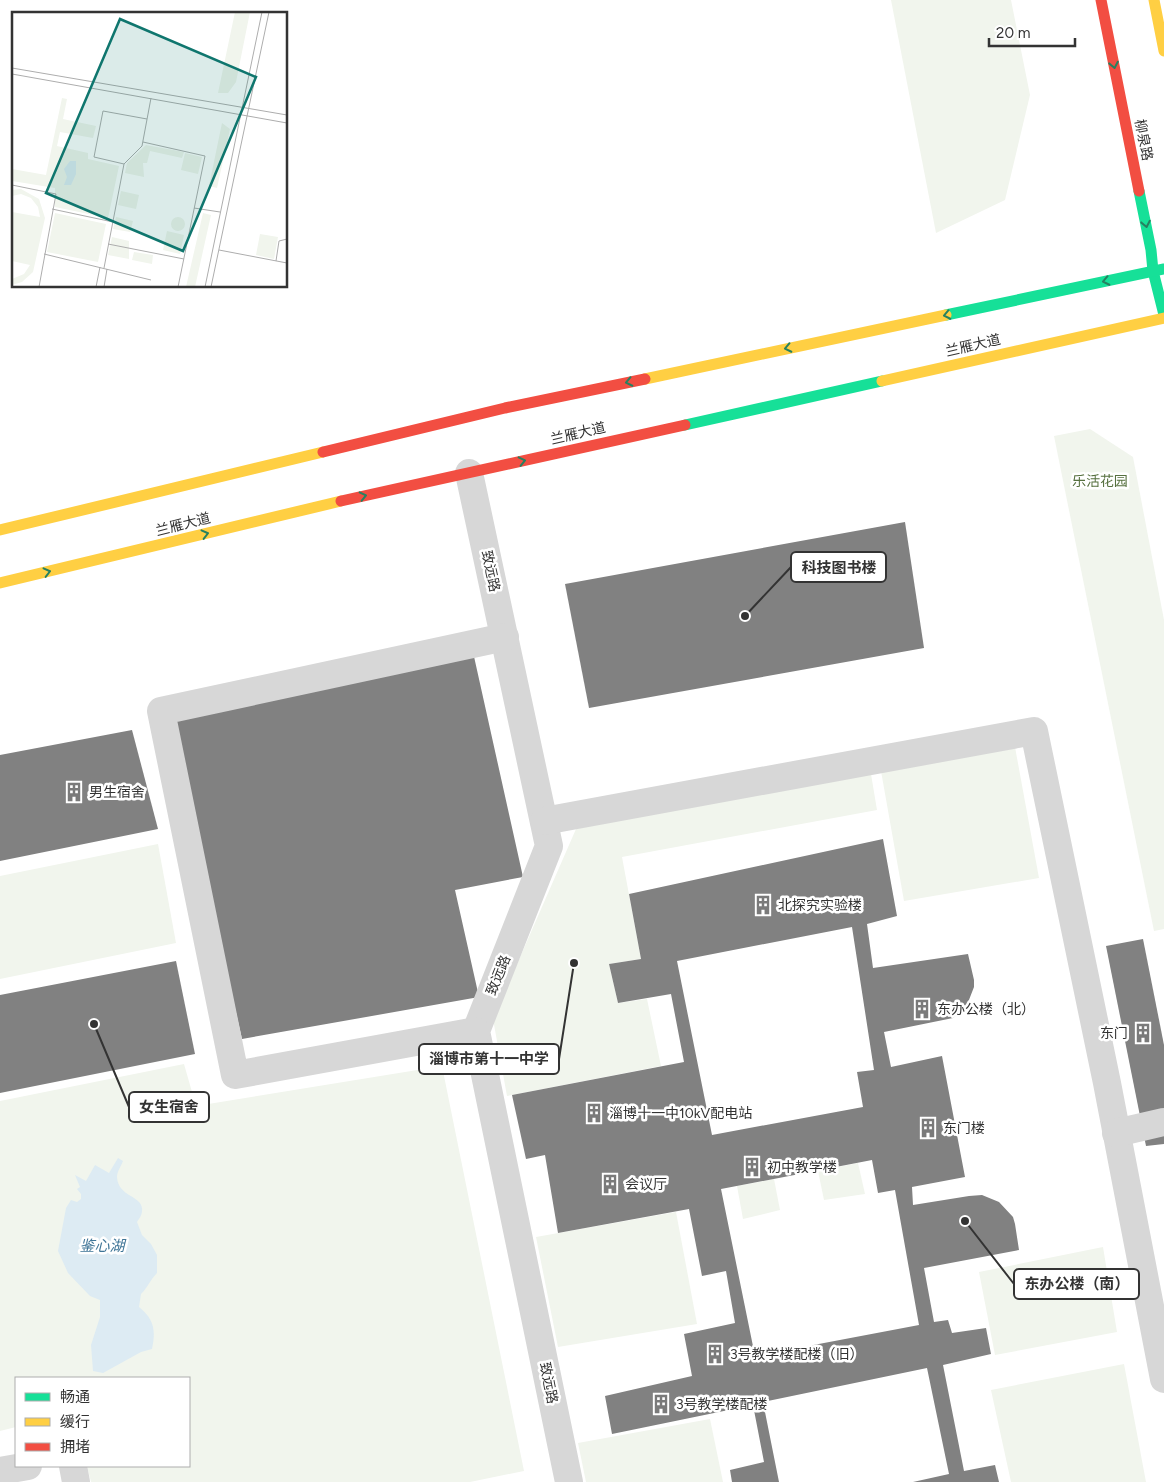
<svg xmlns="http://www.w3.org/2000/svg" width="1164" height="1482" viewBox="0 0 1164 1482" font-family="Figtree,'Noto Sans SC',sans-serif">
  <rect width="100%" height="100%" fill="#fff"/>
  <g fill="#f1f5ed">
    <polygon points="891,0 1011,0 1030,95 1005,200 936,233"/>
    <polygon points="1090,429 1133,457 1164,620 1164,929 1154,931 1054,436"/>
    <polygon points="1015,747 1039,878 904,901 881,771"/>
    <polygon points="870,768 877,810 622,857 641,959 609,964 618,1003 647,999 661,1066 507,1096 493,1019 576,829"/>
    <polygon points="158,844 176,943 0,979 0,876"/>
    <polygon points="184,1064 196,1106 442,1066 524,1471 470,1482 91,1482 87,1466 189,1466 189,1378 16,1378 16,1427 0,1431 0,1101"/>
    <polygon points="858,1163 865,1194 824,1200 818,1171"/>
    <polygon points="774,1179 780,1210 743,1219 737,1186"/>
    <polygon points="676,1212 697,1324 558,1347 536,1237"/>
    <polygon points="1103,1247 1117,1332 995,1355 979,1272"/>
    <polygon points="1124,1364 1146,1482 1011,1482 991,1390"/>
    <polygon points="710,1419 723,1482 586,1482 578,1443"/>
  </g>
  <path fill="#ddebf3" d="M 118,1158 L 123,1161 C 121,1166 117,1172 117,1177 C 118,1198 144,1195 142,1211 C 142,1215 139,1219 137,1222 L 142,1235 L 151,1244 L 157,1255 L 157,1273 C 150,1280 148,1287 141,1294 L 139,1307 C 154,1319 156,1330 152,1349 L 141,1352 L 103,1373 L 93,1371 L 91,1345 L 100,1317 L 100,1300 L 90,1296 L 68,1273 L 58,1251 L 66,1208 L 71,1200 L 77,1202 L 81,1199 L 81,1194 L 77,1189 L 80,1187 L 75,1175 L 86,1181 L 95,1165 L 109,1173 Z"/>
  <g fill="#818181" fill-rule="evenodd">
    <polygon points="905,522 924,648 589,708 565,584"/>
    <polygon points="473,652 523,877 455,890 479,997 242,1039 169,718"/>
    <polygon points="132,730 158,829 0,861 0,755"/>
    <path d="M 883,839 L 897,916 L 867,924 L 873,968 L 968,954 L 974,980 L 974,987 L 967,1005 L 961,1012 L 953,1018 L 884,1032 L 891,1067 L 942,1056 L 965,1177 L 912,1187 L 913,1205 L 969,1196 L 982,1195 L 999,1202 L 1013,1217 L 1015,1224 L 1019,1250 L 924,1268 L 934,1322 L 948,1320 L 952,1333 L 986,1328 L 991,1354 L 943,1365 L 964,1471 L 995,1465 L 999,1482 L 913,1482 L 949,1474 L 927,1368 L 763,1402 L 779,1482 L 732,1482 L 730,1470 L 764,1462 L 753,1405 L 612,1434 L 605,1396 L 692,1376 L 684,1334 L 735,1323 L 726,1271 L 702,1276 L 689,1209 L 558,1233 L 545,1155 L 526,1159 L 512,1095 L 684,1062 L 671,994 L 618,1003 L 609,964 L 641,959 L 629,894 ZM 852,927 L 874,1070 L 857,1072 L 863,1107 L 712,1135 L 677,961 ZM 872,1160 L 878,1193 L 895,1190 L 919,1325 L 755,1356 L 721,1189 Z"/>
    <polygon points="1143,939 1164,1045 1164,1144 1146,1146 1106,946"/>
    <polygon points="176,961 195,1054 0,1093 0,995"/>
  </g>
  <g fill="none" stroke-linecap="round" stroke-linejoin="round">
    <g stroke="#d7d7d7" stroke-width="28">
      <polyline points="469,473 549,846 476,1031 569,1482"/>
      <polyline points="544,821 1034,731 1107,1083 1164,1379"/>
      <polyline points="476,1031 235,1075 161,711 505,637"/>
      <polyline points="1116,1133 1164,1122"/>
      <polyline points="73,1466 76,1482"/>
      <polyline points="0,1471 28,1466"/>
    </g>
    <g stroke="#16e098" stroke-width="11">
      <polyline points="1139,191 1151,250 1153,271 1164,315"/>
      <polyline points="946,315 1164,269"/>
      <polyline points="685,425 882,381"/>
    </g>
    <g stroke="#ffcf43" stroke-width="11">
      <polyline points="1154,0 1164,51"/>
      <polyline points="645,379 946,315"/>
      <polyline points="882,381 1164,318"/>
      <polyline points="0,530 323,452"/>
      <polyline points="0,583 341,501"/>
    </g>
    <g stroke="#f24e42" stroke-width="11">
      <polyline points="1101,0 1139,191"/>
      <polyline points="323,452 505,408 645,379"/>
      <polyline points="341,501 685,425"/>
    </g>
  </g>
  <defs><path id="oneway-chevron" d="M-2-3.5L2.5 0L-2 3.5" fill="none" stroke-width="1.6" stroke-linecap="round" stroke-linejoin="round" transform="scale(1.25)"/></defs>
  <g stroke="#268160">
    <use href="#oneway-chevron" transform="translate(1114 65) rotate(79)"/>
    <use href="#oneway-chevron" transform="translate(1146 224) rotate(79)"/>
    <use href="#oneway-chevron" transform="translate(1106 281) rotate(168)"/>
    <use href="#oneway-chevron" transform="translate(947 315) rotate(168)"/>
    <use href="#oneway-chevron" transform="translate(788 348) rotate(168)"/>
    <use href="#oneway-chevron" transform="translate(629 382) rotate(168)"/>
    <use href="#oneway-chevron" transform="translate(522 461) rotate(-13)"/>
    <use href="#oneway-chevron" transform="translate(363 496) rotate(-13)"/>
    <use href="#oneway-chevron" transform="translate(205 534) rotate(-14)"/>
    <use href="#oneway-chevron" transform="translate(47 572) rotate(-14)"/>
  </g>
  <defs>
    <symbol id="building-bare" viewBox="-9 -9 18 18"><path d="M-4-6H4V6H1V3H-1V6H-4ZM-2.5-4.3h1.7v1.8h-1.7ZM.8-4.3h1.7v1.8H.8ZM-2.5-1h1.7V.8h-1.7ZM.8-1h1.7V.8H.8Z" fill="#7a7a7a" stroke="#fff" stroke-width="2.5" paint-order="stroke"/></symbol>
  </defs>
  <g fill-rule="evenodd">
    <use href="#building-bare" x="60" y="778" width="28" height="28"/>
    <use href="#building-bare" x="749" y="891" width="28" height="28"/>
    <use href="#building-bare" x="908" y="995" width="28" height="28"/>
    <use href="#building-bare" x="1129" y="1019" width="28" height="28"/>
    <use href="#building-bare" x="580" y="1099" width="28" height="28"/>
    <use href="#building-bare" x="914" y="1114" width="28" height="28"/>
    <use href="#building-bare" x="738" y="1153" width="28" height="28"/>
    <use href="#building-bare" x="596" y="1170" width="28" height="28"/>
    <use href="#building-bare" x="701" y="1340" width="28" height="28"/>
    <use href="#building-bare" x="647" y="1390" width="28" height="28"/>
  </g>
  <g text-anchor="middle" stroke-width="5" stroke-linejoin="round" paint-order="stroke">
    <g font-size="14" fill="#333" stroke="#fff">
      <text transform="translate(1144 140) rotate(79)" y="5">柳泉路</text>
      <text transform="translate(973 345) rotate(-13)" y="5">兰雁大道</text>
      <text transform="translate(578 433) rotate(-13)" y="5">兰雁大道</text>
      <text transform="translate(183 524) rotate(-14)" y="5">兰雁大道</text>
      <text transform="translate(491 571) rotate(78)" y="5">致远路</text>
      <text transform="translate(498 975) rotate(-68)" y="5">致远路</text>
      <text transform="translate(549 1383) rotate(79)" y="5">致远路</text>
    </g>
    <g font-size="14" fill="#56703f" stroke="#fff">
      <text x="1100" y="486">乐活花园</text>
    </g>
    <g font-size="14" fill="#333" stroke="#fff" text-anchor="start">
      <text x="89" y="797">男生宿舍</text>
      <text x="778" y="910">北探究实验楼</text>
      <text x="937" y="1014">东办公楼（北）</text>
      <text x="1128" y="1038" text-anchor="end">东门</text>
      <text x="609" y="1118">淄博十一中10kV配电站</text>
      <text x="943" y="1133">东门楼</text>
      <text x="767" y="1172">初中教学楼</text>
      <text x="625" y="1189">会议厅</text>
      <text x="730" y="1359">3号教学楼配楼（旧）</text>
      <text x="676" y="1409">3号教学楼配楼</text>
    </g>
    <g font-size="15" font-style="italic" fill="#3f7597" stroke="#fff">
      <text x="102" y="1251">鉴心湖</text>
    </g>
  </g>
  <g transform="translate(12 12)">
    <rect width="275" height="275" fill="#fff"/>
    <path d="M 223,0 L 238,0 L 224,70 L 216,81 L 206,81 ZM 50,86 L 55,87 L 51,107 L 84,114 L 81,126 L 48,120 L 45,134 L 76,141 L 76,147 L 107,154 L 96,206 L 43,195 L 43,176 L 0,169 L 0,157 L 34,163 ZM 210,111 L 218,117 L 205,176 L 197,174 ZM 134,133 L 172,140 L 170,146 L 138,139 L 135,151 L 131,151 L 132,165 L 113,161 L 115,151 ZM 173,141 L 190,145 L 186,162 L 169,158 ZM 9,177 L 27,187 L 33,206 L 21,260 L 10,270 L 0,273 L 0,267 L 12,262 L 18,253 L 0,249 L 0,200 L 28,205 L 26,195 L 19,186 L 9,182 L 0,184 L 0,178 ZM 109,179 L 127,183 L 124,197 L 106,193 ZM 43,201 L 94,212 L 86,250 L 35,240 ZM 191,201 L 199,203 L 183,275 L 174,275 ZM159 212a7 7 0 1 1 14 0a7 7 0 1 1-14 0ZM 104,205 L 121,209 L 118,220 L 101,217 ZM 155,219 L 172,223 L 168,242 L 151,238 ZM 248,222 L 266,225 L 262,247 L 244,243 ZM 100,225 L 117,229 L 117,247 L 96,243 ZM 122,240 L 141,243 L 140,252 L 120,248 Z" fill="#f1f5ed"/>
    <path d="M 58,149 L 64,149 L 64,162 L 59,173 L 52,173 L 55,165 L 52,157 Z" fill="#ddebf3"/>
    <path fill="none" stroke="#adadad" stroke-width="1" d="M 0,56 L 275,103M 0,62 L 275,111M 131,130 L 193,144 L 166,275M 112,152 L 82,145 L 91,99 L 135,107M 0,173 L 44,182 L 27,275M 182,196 L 208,200M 40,197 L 101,210M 96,232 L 172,247M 207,238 L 275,251M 32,242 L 139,268M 264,249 L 267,229 L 275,227M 92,256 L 112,152 L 130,134 L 139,86M 84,275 L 88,255M 92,275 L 95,257M 193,275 L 250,0M 199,275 L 257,0"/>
    <path fill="#0f766e" fill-opacity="0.15" stroke="#0f766e" stroke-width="2.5" d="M 108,7 L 244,65 L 171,239 L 34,181 Z"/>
    <rect width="275" height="275" fill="none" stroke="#333" stroke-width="2.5"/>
  </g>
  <path fill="none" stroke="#333" stroke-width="2" d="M745 616L791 567M574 963L559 1059M94 1024L129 1107M965 1221L1014 1284"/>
  <g fill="#333" stroke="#fff" stroke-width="2">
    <circle cx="745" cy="616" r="5"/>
    <circle cx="574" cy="963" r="5"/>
    <circle cx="94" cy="1024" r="5"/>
    <circle cx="965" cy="1221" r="5"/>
  </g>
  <g fill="#fff" stroke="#333" stroke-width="2">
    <rect x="791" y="552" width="95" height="30" rx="5"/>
    <rect x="419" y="1044" width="140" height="30" rx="5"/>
    <rect x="129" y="1092" width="80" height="30" rx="5"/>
    <rect x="1014" y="1269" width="125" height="30" rx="5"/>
  </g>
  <g font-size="15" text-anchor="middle" font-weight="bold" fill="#333">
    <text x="839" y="573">科技图书楼</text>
    <text x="489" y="1064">淄博市第十一中学</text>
    <text x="169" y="1112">女生宿舍</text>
    <text x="1077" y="1289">东办公楼（南）</text>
  </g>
  <rect x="15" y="1377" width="175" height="90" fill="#ffffff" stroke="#adadad"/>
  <rect x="25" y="1393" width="25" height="8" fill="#16e098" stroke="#adadad"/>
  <text x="60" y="1402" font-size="15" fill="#333333">畅通</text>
  <rect x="25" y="1418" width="25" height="8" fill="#ffcf43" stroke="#adadad"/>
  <text x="60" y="1427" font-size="15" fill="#333333">缓行</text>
  <rect x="25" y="1443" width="25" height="8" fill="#f24e42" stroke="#adadad"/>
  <text x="60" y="1452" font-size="15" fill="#333333">拥堵</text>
  <path d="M989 38v8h86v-8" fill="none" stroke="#333333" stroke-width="2.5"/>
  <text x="996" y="38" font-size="15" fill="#333333" stroke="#ffffff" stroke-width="4" paint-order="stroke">20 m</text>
</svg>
